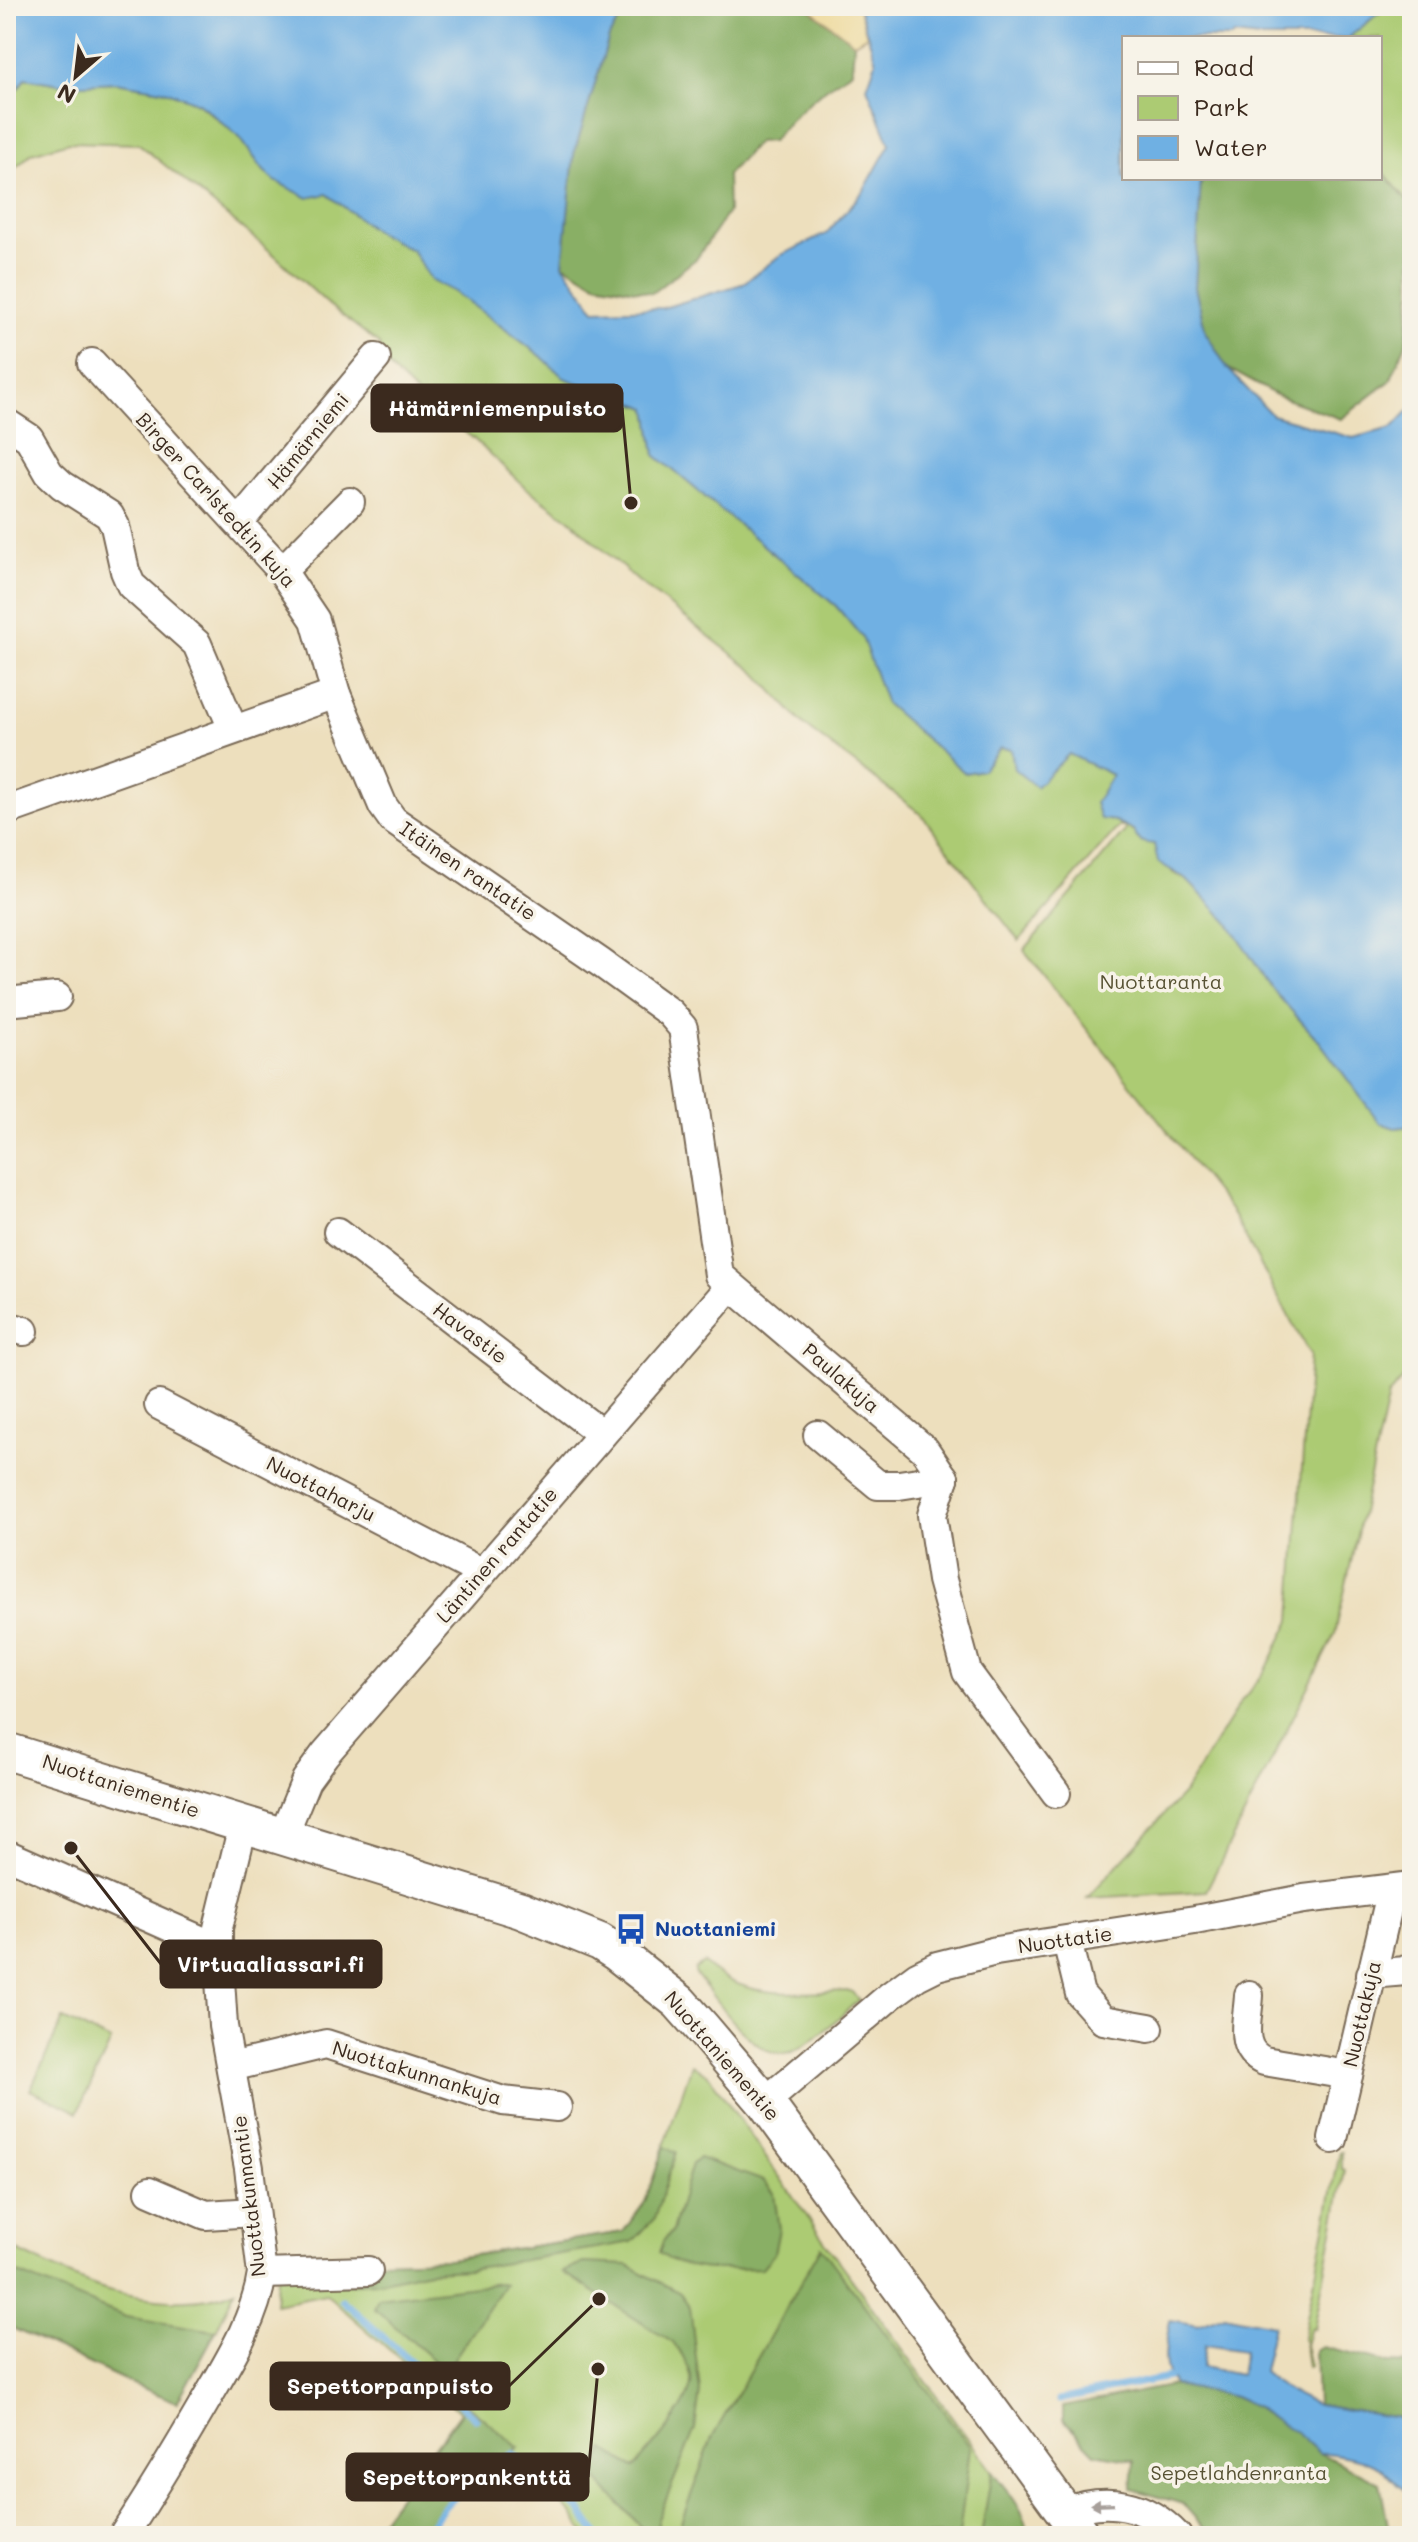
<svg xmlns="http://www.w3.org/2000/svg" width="1418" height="2542" viewBox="0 0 1418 2542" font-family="Mali,sans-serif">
  <rect width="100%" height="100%" fill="#f7f3e8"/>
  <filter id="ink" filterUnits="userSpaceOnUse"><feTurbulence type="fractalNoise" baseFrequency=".0125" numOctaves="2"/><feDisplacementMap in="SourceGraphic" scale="16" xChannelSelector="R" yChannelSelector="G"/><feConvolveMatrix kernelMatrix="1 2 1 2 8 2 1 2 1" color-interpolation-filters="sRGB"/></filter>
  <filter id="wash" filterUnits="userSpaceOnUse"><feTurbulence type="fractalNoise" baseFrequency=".006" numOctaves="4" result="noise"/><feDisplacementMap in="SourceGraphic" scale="32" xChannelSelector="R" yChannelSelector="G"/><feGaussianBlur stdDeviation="1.8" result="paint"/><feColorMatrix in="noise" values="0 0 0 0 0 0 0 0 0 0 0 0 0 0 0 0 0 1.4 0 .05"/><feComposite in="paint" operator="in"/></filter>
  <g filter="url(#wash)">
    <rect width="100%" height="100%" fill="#eddfbd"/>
    <g fill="#accb73" stroke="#747a48" stroke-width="2">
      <polygon points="1397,8 1412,15 1412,207 1380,168 1380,38 1348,38 1384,9"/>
      <polygon points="25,78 65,85 116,82 168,91 198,103 240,138 264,171 327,194 378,233 412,250 431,280 455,292 541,356 565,378 648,408 655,455 836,606 862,636 886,704 965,773 982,770 1000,748 1069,753 1113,775 1095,803 1115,821 1154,844 1173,873 1186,879 1228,922 1272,989 1319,1041 1380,1123 1395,1128 1412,1126 1412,1367 1388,1396 1335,1634 1206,1891 1087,1898 1184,1793 1242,1700 1265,1672 1291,1620 1310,1355 1231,1211 1024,950 1125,831 1124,826 1119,826 1019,941 921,814 804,725 755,672 638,581 569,519 525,487 474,439 420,398 383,361 379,344 329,305 270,251 139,144 69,142 32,153 6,176 6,107"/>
      <path d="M 704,1963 C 747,2002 797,1992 851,1991 L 859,2000 C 841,2015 817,2040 796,2050 C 759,2070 716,1998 695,1973 L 695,1969 Z"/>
      <polygon points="63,2019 111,2041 78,2112 30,2090"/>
      <polygon points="692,2064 709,2076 834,2255 1020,2510 1027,2536 587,2536 572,2514 513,2455 472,2478 445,2506 423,2536 369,2536 460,2412 326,2294 275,2304 278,2265 449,2259 623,2232 645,2202"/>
      <polygon points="1340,2152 1342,2152 1342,2169 1345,2170 1314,2328 1310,2328 1305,2345 1310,2366 1307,2367 1303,2338"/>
      <path d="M 6,2246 C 36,2259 78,2282 108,2290 C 146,2300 198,2307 235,2290 L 216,2331 L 177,2402 L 133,2384 L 6,2325 Z"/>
    </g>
    <g fill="#89af65" stroke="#626c42" stroke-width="2">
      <path d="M 627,6 L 806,6 L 854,43 L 852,71 C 821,90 795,112 772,141 L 757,142 L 727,175 L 728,212 L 697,258 L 652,293 L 596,283 L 563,264 L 574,154 L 609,37 Z"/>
      <polygon points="1380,168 1412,207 1412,290 1406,343 1390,381 1341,419 1278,396 1227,368 1206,333 1195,288 1201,178 1380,178"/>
      <polygon points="664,2147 676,2152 654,2219 632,2242 469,2269 429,2271 377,2282 334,2284 373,2276 380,2261 449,2259 623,2232 645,2202"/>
      <path d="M 699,2158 L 764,2181 L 774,2193 L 779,2229 L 774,2254 L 762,2268 C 729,2269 687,2274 659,2253 L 663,2241 L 672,2231 L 692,2164 Z"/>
      <polygon points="821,2247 970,2447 959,2536 676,2536 712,2438"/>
      <path d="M 584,2263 L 628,2265 L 680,2293 L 690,2307 L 700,2391 L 695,2429 L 658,2519 L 658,2536 L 650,2536 L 591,2474 L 605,2449 L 634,2468 C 651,2447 695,2403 691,2377 C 689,2363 680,2353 673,2343 L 563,2272 Z"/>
      <polygon points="6,2269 126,2317 216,2331 177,2402 133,2384 6,2325"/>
      <polygon points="500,2283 504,2284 446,2371 374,2308 378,2298"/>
      <polygon points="1322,2347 1389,2363 1412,2364 1412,2420 1317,2405 1315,2351"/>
      <polygon points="1174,2385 1235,2397 1257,2407 1269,2417 1297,2432 1319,2453 1380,2483 1390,2536 1211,2536 1183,2504 1132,2489 1134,2460 1095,2453 1063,2420 1063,2407"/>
      <polygon points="467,2405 519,2448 472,2478 445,2506 423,2536 369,2536"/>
      <path d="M 992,2471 C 1004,2488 1031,2514 1027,2536 L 981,2536 Z"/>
    </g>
    <polygon fill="#eeda9e" stroke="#94825e" stroke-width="2" points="806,6 858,6 867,35 854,43"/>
    <g fill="#6fb0e3" stroke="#556d80" stroke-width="2" fill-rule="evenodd">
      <path d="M 6,6 L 627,6 L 609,37 L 574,154 L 563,264 L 595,310 L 663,308 L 742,284 L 781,255 L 826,234 L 863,192 L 890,144 L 867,87 L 876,61 L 858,6 L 1412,6 L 1412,15 L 1397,8 L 1384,9 L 1348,38 L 1258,38 L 1234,35 L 1231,38 L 1124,38 L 1124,178 L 1201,178 L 1195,288 L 1206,333 L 1227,368 L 1272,415 L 1353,438 L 1392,428 L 1412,407 L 1412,1126 L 1395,1128 L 1380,1123 L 1319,1041 L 1272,989 L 1228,922 L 1186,879 L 1158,862 L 1154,844 C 1142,843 1138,842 1133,830 L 1115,821 L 1100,819 L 1095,803 L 1112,775 L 1069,754 L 1036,787 L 1014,769 L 1011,749 L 1000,748 L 982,770 L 965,773 L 886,704 L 862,637 L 836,606 L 655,455 L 648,408 L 564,378 L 541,356 L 455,292 L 431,280 L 412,250 L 378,233 L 327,194 L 308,198 L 275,181 L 264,171 L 240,138 L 210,112 L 198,103 L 168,91 L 116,82 L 65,85 L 25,78 L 6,107 Z"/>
      <path d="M 1224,2315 L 1273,2325 L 1263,2372 L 1284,2389 L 1317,2405 L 1412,2420 L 1412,2492 C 1398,2490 1393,2478 1382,2469 C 1372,2461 1332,2452 1319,2453 L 1297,2433 L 1269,2417 L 1257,2407 L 1235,2397 L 1174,2385 C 1159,2365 1167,2342 1170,2320 L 1198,2325 ZM 1205,2345 L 1244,2351 L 1240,2375 L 1202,2367 Z"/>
    </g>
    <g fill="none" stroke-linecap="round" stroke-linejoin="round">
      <g stroke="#6fb0e3" stroke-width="7">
        <polyline points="342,2300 476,2419"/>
        <polyline points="1059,2400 1168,2377"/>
        <polyline points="423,2536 445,2506 472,2478 513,2454 580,2510 598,2536"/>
      </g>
    </g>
  </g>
  <g filter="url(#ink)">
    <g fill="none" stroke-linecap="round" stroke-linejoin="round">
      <defs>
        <g id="minor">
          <polyline points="92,363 282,571 315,620 336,694"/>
          <polyline points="6,423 29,438 49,473 62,485 109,515 115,526 125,571 131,585 197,644 233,729"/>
          <polyline points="239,522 376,358"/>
          <polyline points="282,571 350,502"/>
          <polyline points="6,811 336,694 383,806 393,820 601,963 670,1013 683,1028 719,1275 925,1450 944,1478"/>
          <polyline points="6,1002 57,997"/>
          <polyline points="338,1232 602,1434"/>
          <polyline points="6,1326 24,1331"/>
          <polyline points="159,1405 482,1573"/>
          <polyline points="818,1435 878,1485 899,1485 944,1478"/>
          <polyline points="944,1478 932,1515 942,1580 967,1672 1056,1793"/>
          <polyline points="283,1836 306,1780 325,1754 730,1287"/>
          <polyline points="6,1854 218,1948"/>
          <polyline points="1067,1941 1080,1994 1103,2020 1149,2028"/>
          <polyline points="1371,1974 1406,1971 1412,1966"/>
          <path d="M 1249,1995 C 1248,2020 1237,2049 1264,2061 L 1348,2075"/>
          <polyline points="231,2067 326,2044 503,2101 557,2107"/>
          <polyline points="765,2102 890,1996 917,1976 937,1966 996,1951 1195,1920 1304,1899 1412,1886"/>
          <polyline points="1333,2139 1392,1889"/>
          <polyline points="150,2191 206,2215 254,2212"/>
          <polyline points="262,2274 368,2271"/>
          <path d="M 1065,2512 C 1106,2496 1146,2503 1177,2536"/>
          <path d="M 123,2536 C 150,2495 176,2452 201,2409 C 225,2367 255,2322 262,2274 L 249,2168 L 223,2026 L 218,1948 L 218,1928 L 243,1825"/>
        </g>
        <polyline id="major" points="6,1751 521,1910 600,1942 617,1953 679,2002 702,2028 765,2102 1082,2536"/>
      </defs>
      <use href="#minor" stroke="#796956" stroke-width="32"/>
      <use href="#major" stroke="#796956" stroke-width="40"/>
      <use href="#minor" stroke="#fff" stroke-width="28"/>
      <use href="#major" stroke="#fff" stroke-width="36"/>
    </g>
    <defs><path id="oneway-solid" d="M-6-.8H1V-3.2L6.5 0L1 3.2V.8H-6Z" transform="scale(2)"/></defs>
    <use fill="#a79f9a" href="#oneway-solid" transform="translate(1102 2504) rotate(178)"/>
  </g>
  <defs>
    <symbol id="bus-bare" viewBox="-9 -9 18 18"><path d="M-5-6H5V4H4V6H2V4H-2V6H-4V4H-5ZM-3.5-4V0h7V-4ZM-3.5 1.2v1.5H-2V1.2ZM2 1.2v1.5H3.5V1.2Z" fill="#1a4fb4" stroke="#f7f3e8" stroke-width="2.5" paint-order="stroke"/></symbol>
  </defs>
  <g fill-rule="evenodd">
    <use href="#bus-bare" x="609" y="1907" width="44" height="44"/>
  </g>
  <g text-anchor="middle" stroke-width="7" stroke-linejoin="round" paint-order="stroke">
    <g font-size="20" fill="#3b2a1e" stroke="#f7f3e8">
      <text transform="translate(308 441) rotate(-51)" y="7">Hämärniemi</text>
      <text transform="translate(216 500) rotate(48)" y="7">Birger Carlstedtin kuja</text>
      <text transform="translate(468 871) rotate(34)" y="7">Itäinen rantatie</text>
      <text transform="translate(470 1333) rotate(37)" y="7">Havastie</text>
      <text transform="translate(841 1378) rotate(41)" y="7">Paulakuja</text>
      <text transform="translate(321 1489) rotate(27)" y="7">Nuottaharju</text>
      <text transform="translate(497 1555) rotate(-49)" y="7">Läntinen rantatie</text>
      <text transform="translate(121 1786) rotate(18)" y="7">Nuottaniementie</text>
      <text transform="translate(1065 1940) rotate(-8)" y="7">Nuottatie</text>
      <text transform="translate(1362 2014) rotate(-77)" y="7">Nuottakuja</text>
      <text transform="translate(722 2056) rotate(49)" y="7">Nuottaniementie</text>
      <text transform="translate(417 2073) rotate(17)" y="7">Nuottakunnankuja</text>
      <text transform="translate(249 2196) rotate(-97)" y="7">Nuottakunnantie</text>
    </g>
    <g font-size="20" fill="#575233" stroke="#f7f3e8">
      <text x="1161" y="989">Nuottaranta</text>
      <text x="1239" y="2480">Sepetlahdenranta</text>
    </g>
    <g font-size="20" font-weight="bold" fill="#164399" stroke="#f7f3e8" text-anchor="start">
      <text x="655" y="1936">Nuottaniemi</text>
    </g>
  </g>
  <path fill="none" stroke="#3b2a1e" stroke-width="3" d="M631 503L622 408M71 1848L161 1964M599 2299L509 2386M598 2369L588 2477"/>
  <g fill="#3b2a1e" stroke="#f7f3e8" stroke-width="3">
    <circle cx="631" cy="503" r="8"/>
    <circle cx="71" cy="1848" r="8"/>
    <circle cx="599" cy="2299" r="8"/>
    <circle cx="598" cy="2369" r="8"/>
  </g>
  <g fill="#3b2a1e" stroke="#3b2a1e" stroke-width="3">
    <rect x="372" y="385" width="250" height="46" rx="8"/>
    <rect x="161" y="1941" width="220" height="46" rx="8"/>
    <rect x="271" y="2363" width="238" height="46" rx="8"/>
    <rect x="347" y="2454" width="241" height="46" rx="8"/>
  </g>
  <g font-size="22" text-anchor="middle" font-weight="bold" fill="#fff">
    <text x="497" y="416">Hämärniemenpuisto</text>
    <text x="271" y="1972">Virtuaaliassari.fi</text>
    <text x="390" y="2394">Sepettorpanpuisto</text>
    <text x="467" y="2485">Sepettorpankenttä</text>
  </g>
  <rect width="1418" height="2542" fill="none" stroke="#f7f3e8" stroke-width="32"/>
  <rect x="1122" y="36" width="260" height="144" fill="#f7f3e8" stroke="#aca397" stroke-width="2"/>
  <rect x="1138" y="62" width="40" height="12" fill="#ffffff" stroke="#aca397" stroke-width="2"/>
  <text x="1194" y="76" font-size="24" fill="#3b2a1e">Road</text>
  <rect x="1138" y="96" width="40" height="24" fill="#accb73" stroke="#aca397" stroke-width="2"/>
  <text x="1194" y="116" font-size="24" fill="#3b2a1e">Park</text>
  <rect x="1138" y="136" width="40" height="24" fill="#6fb0e3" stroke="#aca397" stroke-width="2"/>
  <text x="1194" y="156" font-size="24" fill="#3b2a1e">Water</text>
  <g transform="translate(76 76) rotate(208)" stroke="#f7f3e8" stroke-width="6" paint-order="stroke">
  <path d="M0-6L14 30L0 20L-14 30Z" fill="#3b2a1e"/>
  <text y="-12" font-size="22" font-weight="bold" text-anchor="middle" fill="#3b2a1e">N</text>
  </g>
</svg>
